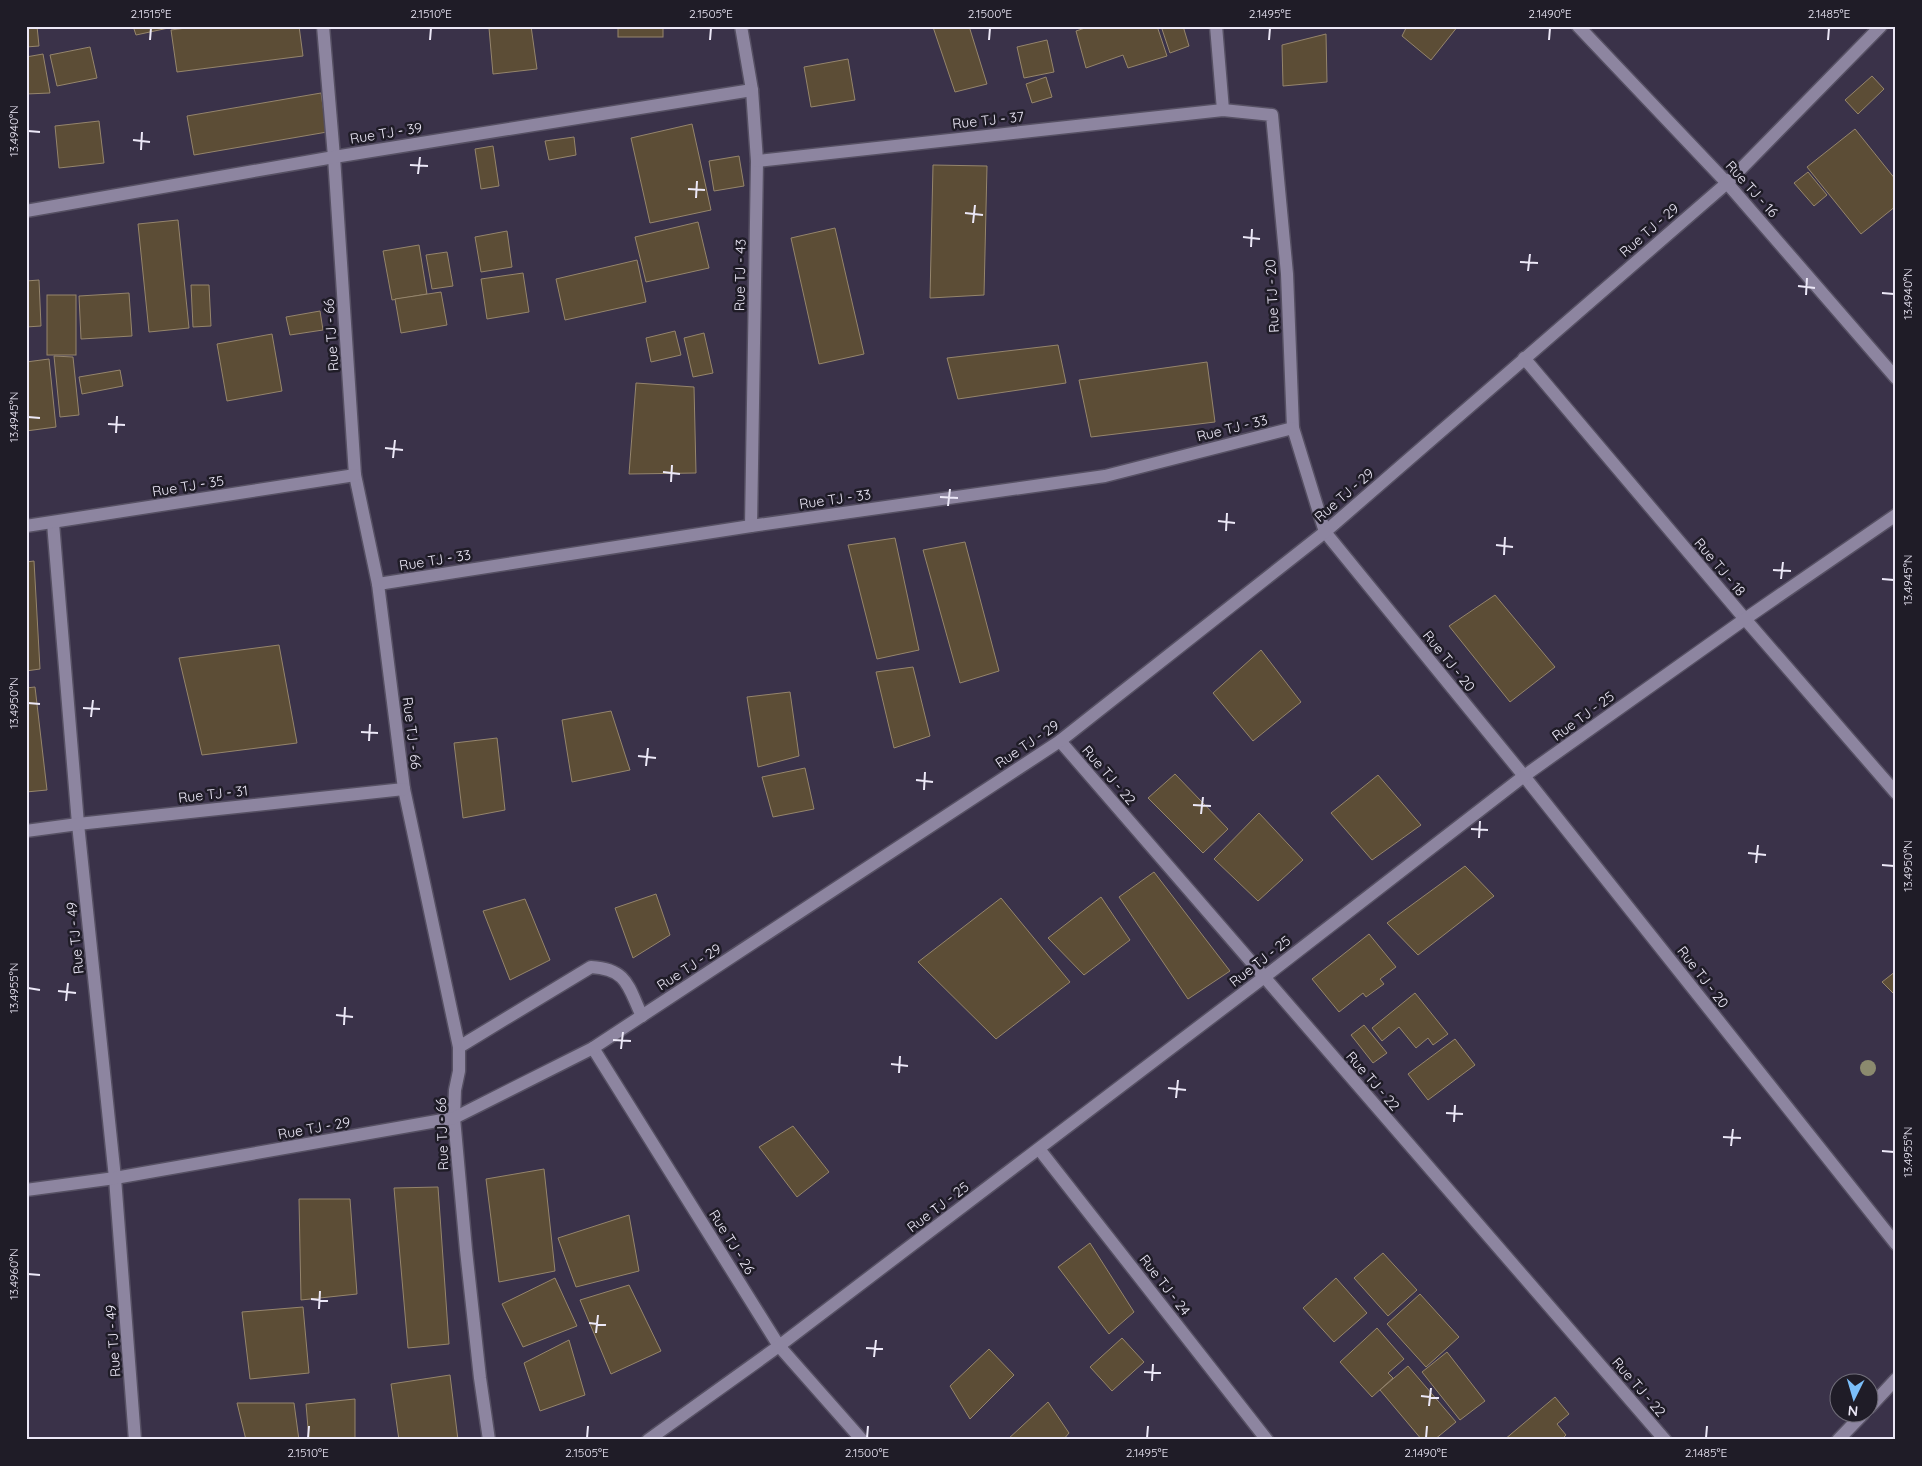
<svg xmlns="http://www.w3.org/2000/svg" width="1922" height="1466" viewBox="0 0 1922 1466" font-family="Quicksand,sans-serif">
  <rect width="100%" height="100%" fill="#3a3249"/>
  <g fill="#5c4d36" stroke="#95856c">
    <polygon points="26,26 37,26 39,46 26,47"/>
    <polygon points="133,26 173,26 173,27 136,35"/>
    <polygon points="201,26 299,26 303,56 177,72 171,30"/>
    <polygon points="506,26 531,26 537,69 493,74 489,28"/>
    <rect x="618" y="26" width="45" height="11"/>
    <polygon points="940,26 969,26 987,84 955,92 933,27"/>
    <polygon points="1091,26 1157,26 1167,56 1128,68 1123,55 1086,68 1076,31"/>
    <polygon points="1161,26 1183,26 1189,46 1170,53"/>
    <polygon points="1407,26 1458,26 1431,60 1402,36"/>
    <polygon points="1326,34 1327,82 1283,86 1282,45"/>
    <polygon points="1047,40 1054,72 1024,78 1017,47"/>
    <polygon points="90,47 97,78 57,86 50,55"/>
    <polygon points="43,54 50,93 26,94 26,57"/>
    <polygon points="848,59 855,100 811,107 804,67"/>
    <polygon points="1872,76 1884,89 1858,114 1845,100"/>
    <polygon points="1046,77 1052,97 1032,103 1026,84"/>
    <polygon points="321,93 327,132 194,155 187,116"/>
    <polygon points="99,121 104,163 59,168 55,126"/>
    <polygon points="692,124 711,210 650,223 631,138"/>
    <polygon points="1855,129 1896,180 1896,206 1861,234 1807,167"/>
    <polygon points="574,137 576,155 549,160 545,141"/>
    <polygon points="493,146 499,186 481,189 475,149"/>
    <polygon points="739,156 744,186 714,191 709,161"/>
    <polygon points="933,165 987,166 984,295 930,298"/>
    <polygon points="1808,172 1827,195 1814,206 1794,183"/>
    <polygon points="178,220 189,328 149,332 138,224"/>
    <polygon points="698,222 709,268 646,282 635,237"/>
    <polygon points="835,228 864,354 819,364 791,238"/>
    <polygon points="507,231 512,267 481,272 475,237"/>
    <polygon points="419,245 427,294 392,300 383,251"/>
    <polygon points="447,252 453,286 432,289 426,255"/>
    <polygon points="637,260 646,302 565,320 556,279"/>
    <polygon points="523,273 529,312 487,319 481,279"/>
    <polygon points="39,280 41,326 26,327 26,281"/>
    <polygon points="191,285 209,285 211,326 193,327"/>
    <polygon points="441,292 447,325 401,333 395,299"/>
    <polygon points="129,293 132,336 81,339 79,296"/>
    <rect x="47" y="295" width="29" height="60"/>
    <polygon points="320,311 323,330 290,335 286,317"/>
    <polygon points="675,331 681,355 651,362 646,338"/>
    <polygon points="704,333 713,373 693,377 684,338"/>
    <polygon points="272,334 282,391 227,401 217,344"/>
    <polygon points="1058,345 1066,383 958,399 947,358"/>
    <polygon points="54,356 73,357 79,415 60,417"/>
    <polygon points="49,359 56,427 26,431 26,362"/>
    <polygon points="1207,362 1215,422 1091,437 1079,380"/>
    <polygon points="120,370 123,386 82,394 79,377"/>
    <polygon points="636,383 694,387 696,473 629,474"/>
    <polygon points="895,538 919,650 877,659 848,545"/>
    <polygon points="965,542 999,671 960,683 923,550"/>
    <polygon points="34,561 40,669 26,671 26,562"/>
    <polygon points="1495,595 1555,667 1510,702 1449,626"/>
    <polygon points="279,645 297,743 202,755 179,658"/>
    <polygon points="1261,650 1301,702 1253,741 1213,693"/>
    <polygon points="913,667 930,736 894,748 876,672"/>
    <polygon points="35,687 47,790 26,792 26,688"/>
    <polygon points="790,692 799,756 758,767 747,697"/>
    <polygon points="611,711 630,770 572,782 562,720"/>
    <polygon points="497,738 505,810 463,818 454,743"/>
    <polygon points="805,768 814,809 773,817 762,777"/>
    <polygon points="1175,774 1228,829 1203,853 1148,798"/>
    <polygon points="1378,775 1421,825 1372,860 1331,813"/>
    <polygon points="1259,813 1303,860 1258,901 1214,859"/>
    <polygon points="1465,866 1494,896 1418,955 1387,923"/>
    <polygon points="1154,872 1230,971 1188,999 1119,897"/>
    <polygon points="656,894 670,935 633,958 615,908"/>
    <polygon points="1101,897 1130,940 1084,975 1048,938"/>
    <polygon points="1001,898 1070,982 996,1039 918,962"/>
    <polygon points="525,899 550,960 510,980 483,911"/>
    <polygon points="1369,934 1396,967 1380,979 1384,984 1366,997 1363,993 1339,1012 1312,979"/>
    <polygon points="1896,971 1896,996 1882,982"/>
    <polygon points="1415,993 1448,1034 1433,1045 1428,1038 1416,1048 1399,1027 1382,1041 1372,1028"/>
    <polygon points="1364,1025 1387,1053 1373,1063 1351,1035"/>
    <polygon points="1455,1039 1475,1065 1428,1100 1408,1074"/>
    <polygon points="793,1126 829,1172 797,1197 759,1147"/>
    <polygon points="544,1169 555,1271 499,1282 486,1179"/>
    <polygon points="438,1187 449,1344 408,1348 394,1188"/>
    <polygon points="299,1199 350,1199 357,1294 301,1300"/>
    <polygon points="629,1215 639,1271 576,1287 558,1238"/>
    <polygon points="1090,1243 1134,1312 1109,1334 1058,1267"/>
    <polygon points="1383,1253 1417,1290 1388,1316 1354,1278"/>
    <polygon points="555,1278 577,1326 523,1347 502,1304"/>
    <polygon points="1336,1278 1367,1313 1334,1342 1303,1308"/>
    <polygon points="629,1285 661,1351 611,1374 580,1300"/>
    <polygon points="1420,1294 1459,1337 1426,1367 1387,1324"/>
    <polygon points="303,1307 309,1373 250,1379 242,1312"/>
    <polygon points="1377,1328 1404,1359 1388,1373 1393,1378 1372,1397 1340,1362"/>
    <polygon points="1122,1338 1144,1362 1112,1391 1090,1367"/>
    <polygon points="569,1340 585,1395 540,1411 524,1363"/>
    <polygon points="989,1349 1014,1375 970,1419 950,1386"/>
    <polygon points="1447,1352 1485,1401 1460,1420 1422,1372"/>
    <polygon points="1408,1366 1456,1422 1434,1440 1422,1440 1380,1390"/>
    <polygon points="450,1375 458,1440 399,1440 391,1384"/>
    <polygon points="1555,1397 1569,1414 1557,1424 1566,1435 1561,1440 1504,1440"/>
    <polygon points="355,1399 355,1440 309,1440 306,1404"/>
    <polygon points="1048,1402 1069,1433 1063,1440 1007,1440"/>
    <polygon points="237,1403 294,1403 299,1440 246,1440"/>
  </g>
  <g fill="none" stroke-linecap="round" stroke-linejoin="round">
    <defs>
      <path id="lane" d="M 459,1047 L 591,967 C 628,969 628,987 642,1016"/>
      <g id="street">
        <polyline points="323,26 334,157 355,475 378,584 404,789 459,1047 459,1071 455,1090 454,1118 466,1250 480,1378 489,1440"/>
        <polyline points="741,26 752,90 757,161 751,526"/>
        <polyline points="1216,26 1223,110"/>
        <polyline points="1578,26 1727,183 1896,378"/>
        <polyline points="757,161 1223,110 1272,115 1287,274 1293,428 1325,532 1524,776 1896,1244"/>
        <polyline points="26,211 334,157 752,90"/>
        <polyline points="1524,358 1745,619 1896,793"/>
        <polyline points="53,523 78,824 115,1178 135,1440"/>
        <polyline points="26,526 355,475"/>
        <polyline points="378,584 751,526 1105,476 1293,428"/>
        <polyline points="1060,741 1665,1440"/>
        <polyline points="26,831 78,824 404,789"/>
        <polyline points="593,1048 779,1346 862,1440"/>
        <polyline points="1039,1149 1267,1440"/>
        <polyline points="26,1190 115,1178 454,1118 593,1048 1060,741 1325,532 1727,183 1881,26"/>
        <polyline points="1870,1407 1896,1379"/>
        <polyline points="648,1440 779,1346 1263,978 1524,776 1745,619 1896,515"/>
        <polyline points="1838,1440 1863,1414"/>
      </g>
    </defs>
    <use href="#lane" stroke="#565063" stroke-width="15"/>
    <use href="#street" stroke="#565063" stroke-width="15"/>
    <use href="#lane" stroke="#8d85a0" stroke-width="12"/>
    <use href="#street" stroke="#8d85a0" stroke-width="12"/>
  </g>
  <circle fill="#8b8a6e" cx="1868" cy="1068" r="8"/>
  <path fill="none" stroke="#ece8f7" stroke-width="2" d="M 150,40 L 151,28M 430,40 L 431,28M 710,40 L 711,28M 989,40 L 990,28M 1269,40 L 1270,28M 1549,40 L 1550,28M 1828,40 L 1829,28M 28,131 L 40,132M 133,140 L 150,142M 141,150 L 142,132M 410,165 L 428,166M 418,174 L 420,157M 688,189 L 705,190M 696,198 L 697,181M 965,213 L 983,215M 973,223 L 975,205M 1243,237 L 1260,239M 1251,247 L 1252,229M 1520,262 L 1538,263M 1528,271 L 1530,254M 1798,286 L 1815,288M 1882,293 L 1894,294M 1806,295 L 1807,278M 28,417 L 40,418M 108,424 L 125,425M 116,433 L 117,416M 385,448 L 403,450M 393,458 L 395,440M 663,472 L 680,474M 671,482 L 672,465M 940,497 L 958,498M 948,506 L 950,489M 1218,521 L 1235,523M 1226,531 L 1227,513M 1496,545 L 1513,547M 1504,555 L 1505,537M 1773,570 L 1791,571M 1781,579 L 1783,562M 1882,579 L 1894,580M 28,703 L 40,704M 83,708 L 100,709M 91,717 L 93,700M 361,732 L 378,733M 369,741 L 370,724M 638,756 L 656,758M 646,766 L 648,748M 916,780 L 933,782M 924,790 L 925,772M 1193,805 L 1211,806M 1201,814 L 1203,797M 1471,829 L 1488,830M 1479,838 L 1480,821M 1748,853 L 1766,855M 1756,863 L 1758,845M 1882,865 L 1894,866M 28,988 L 40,990M 58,991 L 76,993M 66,1001 L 68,983M 336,1015 L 353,1017M 344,1025 L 345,1007M 613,1040 L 631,1041M 621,1049 L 623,1032M 891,1064 L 908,1066M 899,1073 L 900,1056M 1168,1088 L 1186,1090M 1176,1098 L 1178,1080M 1446,1113 L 1463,1114M 1454,1122 L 1455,1105M 1723,1137 L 1741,1138M 1731,1146 L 1733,1129M 1882,1151 L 1894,1152M 28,1274 L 40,1275M 311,1299 L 328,1301M 319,1309 L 320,1291M 589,1323 L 606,1325M 596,1333 L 598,1315M 866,1348 L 883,1349M 874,1357 L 876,1340M 1144,1372 L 1161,1373M 1152,1381 L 1153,1364M 1421,1396 L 1439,1398M 1429,1406 L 1431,1388M 308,1438 L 309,1426M 587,1438 L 588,1426M 867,1438 L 868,1426M 1147,1438 L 1148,1426M 1426,1438 L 1427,1426M 1706,1438 L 1707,1426"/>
  <g text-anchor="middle" stroke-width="5" stroke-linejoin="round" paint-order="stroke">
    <g font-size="14" fill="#ece8f7" stroke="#1f1c27">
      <text transform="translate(988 120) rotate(-6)" y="5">Rue TJ - 37</text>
      <text transform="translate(386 133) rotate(-9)" y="5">Rue TJ - 39</text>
      <text transform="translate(1752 189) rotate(48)" y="5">Rue TJ - 16</text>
      <text transform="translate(1649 230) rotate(-41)" y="5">Rue TJ - 29</text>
      <text transform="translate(740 275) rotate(-89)" y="5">Rue TJ - 43</text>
      <text transform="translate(1272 296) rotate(-93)" y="5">Rue TJ - 20</text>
      <text transform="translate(331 335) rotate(-94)" y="5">Rue TJ - 66</text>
      <text transform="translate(1232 428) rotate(-14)" y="5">Rue TJ - 33</text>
      <text transform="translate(188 486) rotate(-9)" y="5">Rue TJ - 35</text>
      <text transform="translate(1344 495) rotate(-41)" y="5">Rue TJ - 29</text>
      <text transform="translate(835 499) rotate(-8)" y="5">Rue TJ - 33</text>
      <text transform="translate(435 560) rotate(-9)" y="5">Rue TJ - 33</text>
      <text transform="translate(1720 567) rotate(50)" y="5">Rue TJ - 18</text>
      <text transform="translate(1449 661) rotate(51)" y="5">Rue TJ - 20</text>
      <text transform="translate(1583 716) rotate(-36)" y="5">Rue TJ - 25</text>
      <text transform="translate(412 733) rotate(83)" y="5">Rue TJ - 66</text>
      <text transform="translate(1027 744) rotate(-34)" y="5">Rue TJ - 29</text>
      <text transform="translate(1109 775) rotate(49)" y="5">Rue TJ - 22</text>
      <text transform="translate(213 794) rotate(-6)" y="5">Rue TJ - 31</text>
      <text transform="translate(75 938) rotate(-96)" y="5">Rue TJ - 49</text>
      <text transform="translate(1260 961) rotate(-38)" y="5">Rue TJ - 25</text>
      <text transform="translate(689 967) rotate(-33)" y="5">Rue TJ - 29</text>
      <text transform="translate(1703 977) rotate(52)" y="5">Rue TJ - 20</text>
      <text transform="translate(1373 1081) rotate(49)" y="5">Rue TJ - 22</text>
      <text transform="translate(314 1128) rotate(-10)" y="5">Rue TJ - 29</text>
      <text transform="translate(442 1134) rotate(-92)" y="5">Rue TJ - 66</text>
      <text transform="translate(938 1207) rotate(-37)" y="5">Rue TJ - 25</text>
      <text transform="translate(732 1242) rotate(58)" y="5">Rue TJ - 26</text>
      <text transform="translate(1165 1285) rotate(52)" y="5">Rue TJ - 24</text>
      <text transform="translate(113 1341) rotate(-94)" y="5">Rue TJ - 49</text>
      <text transform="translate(1639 1387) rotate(49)" y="5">Rue TJ - 22</text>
    </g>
  </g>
  <rect width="1922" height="1466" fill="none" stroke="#1f1c27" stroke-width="55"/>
  <g transform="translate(1854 1398) rotate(185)"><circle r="24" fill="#1f1c27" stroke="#716e7a"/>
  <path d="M0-4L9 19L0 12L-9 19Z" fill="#7bbef9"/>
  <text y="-8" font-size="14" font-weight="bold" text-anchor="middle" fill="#ece8f7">N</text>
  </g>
  <rect x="28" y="28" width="1866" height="1410" fill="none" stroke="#ece8f7" stroke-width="2"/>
  <g font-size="12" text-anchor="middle" fill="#ece8f7">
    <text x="151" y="18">2.1515°E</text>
    <text x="431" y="18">2.1510°E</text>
    <text x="711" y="18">2.1505°E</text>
    <text x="990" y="18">2.1500°E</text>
    <text x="1270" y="18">2.1495°E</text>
    <text x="1550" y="18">2.1490°E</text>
    <text x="1829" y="18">2.1485°E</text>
    <text transform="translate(14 131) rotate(-90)" y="4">13.4940°N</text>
    <text transform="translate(1908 294) rotate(-90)" y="4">13.4940°N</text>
    <text transform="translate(14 417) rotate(-90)" y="4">13.4945°N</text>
    <text transform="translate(1908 580) rotate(-90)" y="4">13.4945°N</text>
    <text transform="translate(14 703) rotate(-90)" y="4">13.4950°N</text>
    <text transform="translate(1908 866) rotate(-90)" y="4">13.4950°N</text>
    <text transform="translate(14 988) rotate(-90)" y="4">13.4955°N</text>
    <text transform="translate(1908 1152) rotate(-90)" y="4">13.4955°N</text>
    <text transform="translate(14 1274) rotate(-90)" y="4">13.4960°N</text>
    <text x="308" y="1457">2.1510°E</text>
    <text x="587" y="1457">2.1505°E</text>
    <text x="867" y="1457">2.1500°E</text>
    <text x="1147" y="1457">2.1495°E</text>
    <text x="1426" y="1457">2.1490°E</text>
    <text x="1706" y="1457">2.1485°E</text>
  </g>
</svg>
